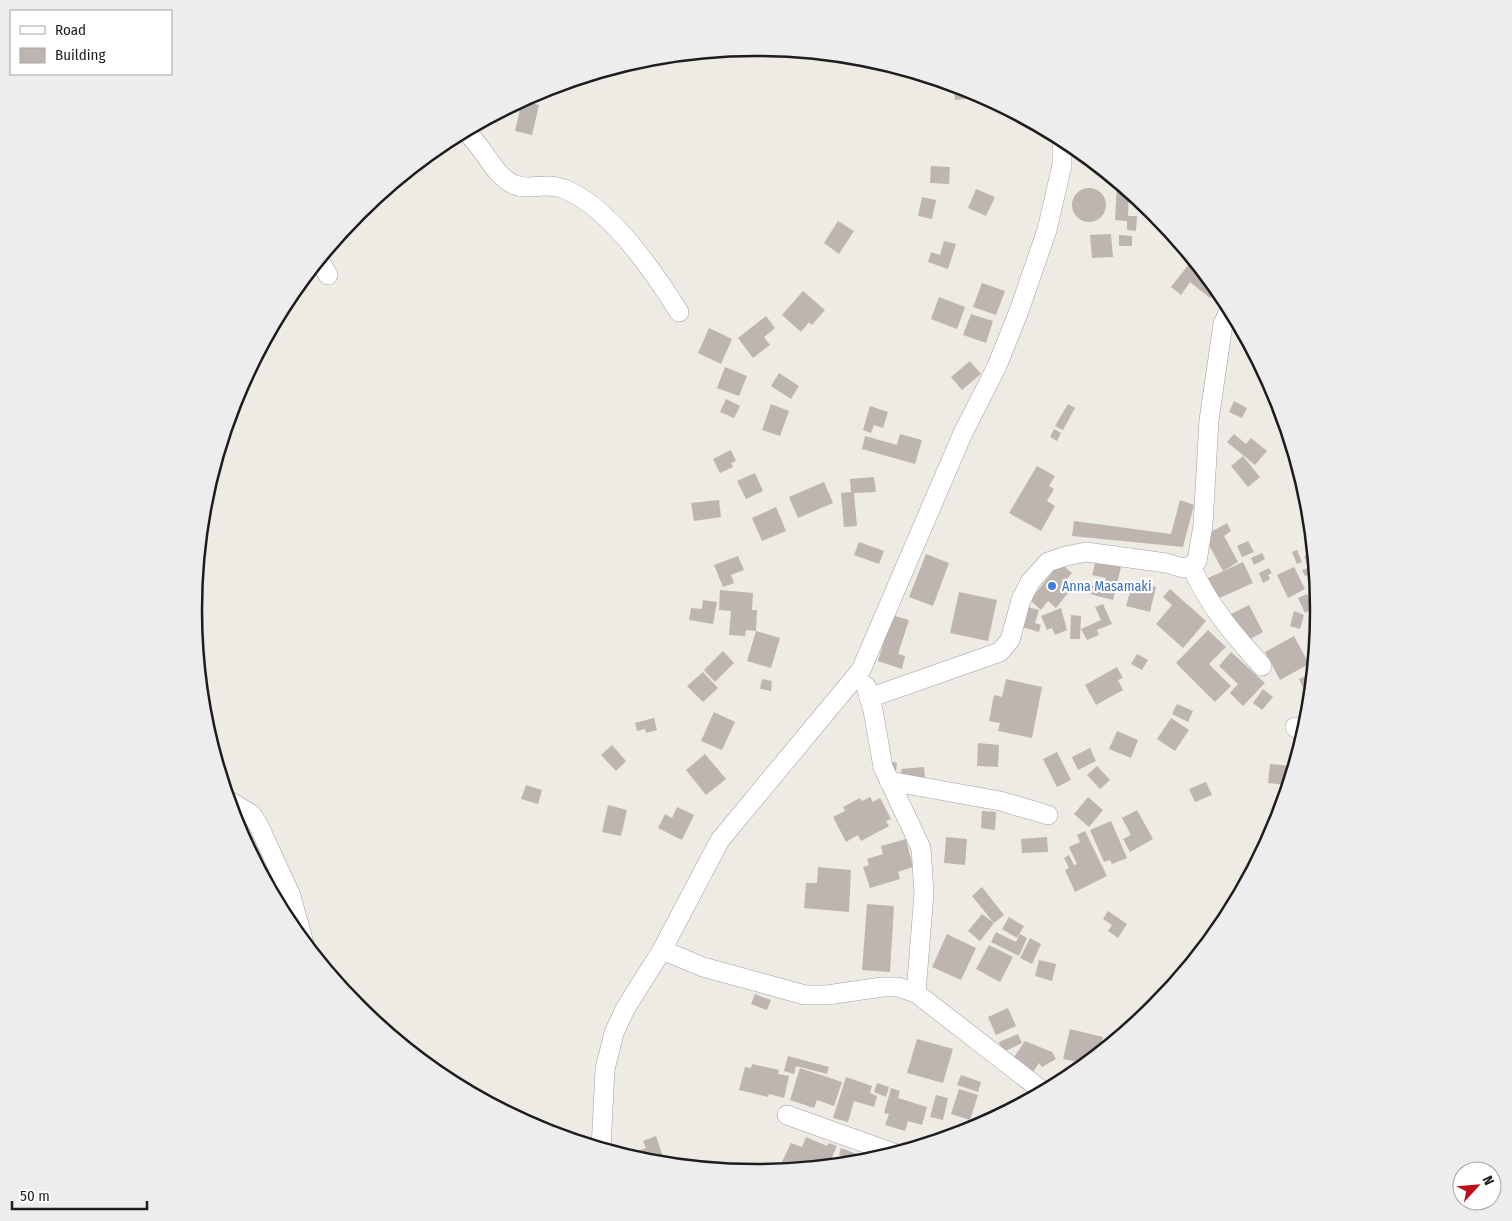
<svg xmlns="http://www.w3.org/2000/svg" width="1512" height="1221" viewBox="0 0 1512 1221" font-family="'Fira Sans Condensed',sans-serif">
  <rect width="100%" height="100%" fill="#eeeae4"/>
  <g fill="#beb5b1">
    <polygon points="953,85 970,90 971,98 955,100"/>
    <polygon points="522,101 539,105 532,135 515,131"/>
    <polygon points="931,166 950,167 949,184 930,183"/>
    <polygon points="1117,184 1129,192 1128,216 1137,216 1136,231 1127,230 1127,221 1115,220"/>
    <circle cx="1089" cy="205" r="17"/>
    <polygon points="976,189 995,197 986,216 968,208"/>
    <polygon points="922,197 936,200 932,219 918,216"/>
    <polygon points="838,221 854,231 839,254 824,243"/>
    <polygon points="1111,234 1113,257 1092,258 1090,235"/>
    <polygon points="1119,235 1132,236 1132,246 1119,246"/>
    <polygon points="944,241 956,244 948,269 928,262 931,252 940,255"/>
    <polygon points="1193,259 1217,289 1210,298 1190,282 1181,295 1171,287"/>
    <polygon points="982,283 1005,291 996,315 973,307"/>
    <polygon points="803,291 825,310 812,325 809,322 801,332 782,315"/>
    <polygon points="939,297 965,307 957,329 931,319"/>
    <polygon points="971,314 993,321 986,343 963,335"/>
    <polygon points="766,316 775,328 764,337 770,345 753,358 738,338"/>
    <polygon points="709,328 732,339 721,364 698,353"/>
    <polygon points="970,361 981,374 962,390 951,377"/>
    <polygon points="725,367 747,376 739,396 717,388"/>
    <polygon points="779,373 799,386 791,399 771,386"/>
    <polygon points="726,399 740,406 734,418 720,412"/>
    <polygon points="1234,401 1247,408 1242,418 1229,412"/>
    <polygon points="771,404 789,411 780,436 762,430"/>
    <polygon points="1068,404 1075,408 1063,430 1055,426"/>
    <polygon points="870,406 888,412 883,428 874,425 871,433 863,430"/>
    <polygon points="1054,429 1061,433 1057,441 1050,437"/>
    <polygon points="900,434 922,440 915,464 862,449 865,436 897,445"/>
    <polygon points="1234,434 1246,444 1251,438 1267,451 1255,465 1227,442"/>
    <polygon points="731,450 736,461 731,463 733,467 720,473 713,459"/>
    <polygon points="1243,456 1260,477 1248,487 1231,466"/>
    <polygon points="1037,466 1055,476 1049,486 1054,489 1047,501 1055,506 1041,531 1009,513"/>
    <polygon points="755,473 763,491 746,499 737,481"/>
    <polygon points="874,477 876,492 854,493 857,526 844,527 841,493 851,492 850,479"/>
    <polygon points="824,482 833,503 798,518 789,497"/>
    <polygon points="719,500 721,517 694,521 691,503"/>
    <polygon points="1180,500 1194,505 1183,547 1072,536 1074,521 1171,534"/>
    <polygon points="776,507 786,531 762,541 752,518"/>
    <polygon points="1227,523 1231,531 1224,536 1238,562 1223,571 1204,536"/>
    <polygon points="1248,541 1254,552 1242,557 1237,546"/>
    <polygon points="859,542 884,551 879,564 854,555"/>
    <polygon points="1297,550 1302,562 1297,564 1292,552"/>
    <polygon points="1262,553 1265,559 1254,565 1251,558"/>
    <polygon points="1312,553 1314,563 1307,565 1304,556"/>
    <polygon points="926,554 949,563 933,606 909,597"/>
    <polygon points="738,556 744,570 731,575 734,583 723,587 714,565"/>
    <polygon points="1096,560 1121,567 1113,600 1090,594 1092,586 1104,589 1106,578 1092,575"/>
    <polygon points="1243,562 1253,583 1215,600 1206,579"/>
    <polygon points="1060,563 1072,573 1061,586 1068,593 1056,608 1048,601 1041,610 1030,600"/>
    <polygon points="1294,567 1305,589 1288,598 1277,575"/>
    <polygon points="1269,568 1272,573 1268,575 1270,579 1263,583 1259,573"/>
    <polygon points="1308,568 1311,574 1305,576 1302,570"/>
    <polygon points="1133,581 1156,587 1150,612 1126,606"/>
    <polygon points="1170,589 1206,621 1183,648 1156,624 1172,605 1163,597"/>
    <polygon points="720,590 753,593 752,610 757,610 756,631 746,630 745,636 729,635 731,611 719,610"/>
    <polygon points="959,592 997,600 988,641 950,633"/>
    <polygon points="1307,594 1314,608 1305,613 1298,598"/>
    <polygon points="703,600 717,602 713,624 689,620 691,608 702,609"/>
    <polygon points="1103,604 1112,624 1097,630 1099,635 1087,640 1081,629 1101,620 1095,607"/>
    <polygon points="1249,605 1263,632 1247,641 1238,624 1232,627 1227,616"/>
    <polygon points="1028,607 1039,610 1035,623 1041,625 1039,632 1022,627"/>
    <polygon points="1061,608 1067,630 1055,635 1052,628 1047,630 1041,616"/>
    <polygon points="1294,611 1304,615 1300,629 1290,626"/>
    <polygon points="892,615 909,620 898,654 905,656 902,669 878,661"/>
    <polygon points="1071,615 1081,616 1080,639 1070,639"/>
    <polygon points="1208,630 1226,647 1209,664 1231,686 1215,702 1176,663"/>
    <polygon points="756,631 780,638 771,668 747,661"/>
    <polygon points="1294,636 1309,664 1280,680 1265,652"/>
    <polygon points="723,651 734,663 715,682 704,670"/>
    <polygon points="1231,652 1265,683 1243,706 1230,693 1238,684 1219,666"/>
    <polygon points="1137,654 1148,660 1142,670 1131,664"/>
    <polygon points="1117,667 1123,678 1118,680 1123,690 1096,705 1085,685"/>
    <polygon points="703,672 718,688 703,702 687,686"/>
    <polygon points="1313,673 1311,687 1304,690 1299,679"/>
    <polygon points="762,679 772,681 771,691 760,689"/>
    <polygon points="1006,679 1042,687 1032,738 998,731 1000,723 989,721 994,695 1002,697"/>
    <polygon points="1263,689 1273,697 1262,710 1253,703"/>
    <polygon points="1177,704 1193,711 1188,722 1172,714"/>
    <polygon points="714,712 735,722 722,750 701,741"/>
    <polygon points="654,718 657,730 646,733 645,729 637,731 635,723"/>
    <polygon points="1171,718 1189,730 1175,751 1157,739"/>
    <polygon points="1117,731 1138,740 1131,758 1109,749"/>
    <polygon points="978,743 999,745 998,767 977,766"/>
    <polygon points="612,745 626,761 616,771 601,755"/>
    <polygon points="1090,748 1096,761 1078,770 1072,757"/>
    <polygon points="1057,752 1071,780 1057,787 1043,759"/>
    <polygon points="705,754 726,779 706,795 686,770"/>
    <polygon points="886,760 897,763 896,771 884,768"/>
    <polygon points="1270,764 1291,766 1288,785 1268,783"/>
    <polygon points="1097,766 1110,780 1100,789 1087,775"/>
    <polygon points="924,767 925,778 902,779 901,769"/>
    <polygon points="1206,782 1212,795 1195,802 1189,789"/>
    <polygon points="526,785 542,790 538,804 521,799"/>
    <polygon points="870,797 873,802 880,798 891,819 886,821 889,826 861,841 858,835 846,842 833,817 845,811 843,807 860,798 862,801"/>
    <polygon points="1088,797 1103,810 1089,827 1074,814"/>
    <polygon points="608,805 627,810 621,836 602,832"/>
    <polygon points="677,807 694,815 682,840 658,828 665,814 672,818"/>
    <polygon points="1137,810 1153,839 1130,852 1123,839 1131,835 1122,818"/>
    <polygon points="982,811 996,812 995,830 981,828"/>
    <polygon points="1111,821 1127,858 1112,864 1110,860 1104,862 1090,830"/>
    <polygon points="1085,831 1107,876 1075,892 1065,870 1069,868 1064,858 1069,855 1074,865 1077,864 1069,847 1080,842 1077,835"/>
    <polygon points="946,837 967,839 965,865 944,863"/>
    <polygon points="1047,837 1048,852 1022,853 1021,839"/>
    <polygon points="906,839 913,867 898,872 900,879 870,888 863,867 869,865 867,859 883,854 881,846"/>
    <polygon points="818,867 851,870 849,912 804,908 806,883 817,883"/>
    <polygon points="982,887 1004,915 994,923 972,896"/>
    <polygon points="867,904 894,906 890,972 862,970"/>
    <polygon points="1108,911 1127,924 1118,938 1108,931 1112,925 1103,919"/>
    <polygon points="982,914 994,923 980,941 968,931"/>
    <polygon points="1009,917 1024,926 1017,938 1002,929"/>
    <polygon points="996,932 1016,942 1020,934 1027,938 1019,956 991,942"/>
    <polygon points="947,934 976,948 961,980 932,967"/>
    <polygon points="1030,938 1041,944 1032,964 1020,958"/>
    <polygon points="989,945 1013,957 1000,982 976,969"/>
    <polygon points="1039,960 1056,964 1052,981 1035,976"/>
    <polygon points="755,994 771,1000 767,1010 751,1004"/>
    <polygon points="1008,1008 1016,1026 996,1035 988,1017"/>
    <polygon points="1070,1029 1103,1037 1099,1054 1087,1064 1063,1059"/>
    <polygon points="1018,1034 1022,1043 1003,1052 999,1042"/>
    <polygon points="917,1039 953,1049 943,1083 907,1073"/>
    <polygon points="1025,1041 1052,1052 1056,1059 1042,1067 1039,1063 1033,1072 1012,1060"/>
    <polygon points="788,1056 829,1067 827,1074 796,1066 794,1074 784,1071"/>
    <polygon points="752,1064 779,1070 778,1074 789,1076 784,1098 769,1094 768,1097 739,1090 745,1067 751,1068"/>
    <polygon points="800,1068 842,1082 834,1106 817,1100 814,1108 790,1100"/>
    <polygon points="961,1075 981,1082 978,1092 957,1085"/>
    <polygon points="846,1077 872,1086 870,1093 877,1096 874,1107 854,1101 848,1122 833,1118"/>
    <polygon points="877,1083 889,1087 886,1097 874,1092"/>
    <polygon points="891,1088 900,1091 898,1098 927,1107 922,1125 908,1121 905,1131 885,1125 889,1114 884,1113"/>
    <polygon points="959,1089 978,1095 970,1120 951,1114"/>
    <polygon points="936,1095 948,1098 943,1120 930,1117"/>
    <polygon points="956,1127 968,1132 953,1136"/>
    <polygon points="656,1136 665,1163 646,1163 634,1159 632,1153 646,1148 643,1141"/>
    <polygon points="806,1137 827,1146 829,1143 837,1146 828,1166 785,1171 788,1164 782,1162 791,1143 802,1147"/>
    <polygon points="841,1148 862,1156 859,1163 841,1165 844,1157 839,1155"/>
  </g>
  <g fill="none" stroke-linecap="round" stroke-linejoin="round">
    <defs>
      <g id="street">
        <path d="M 465,131 C 483,145 492,174 513,184 C 528,192 545,181 564,189 C 609,206 654,272 679,312"/>
        <polyline points="319,260 328,275"/>
        <path d="M 1191,566 C 1209,606 1233,634 1262,666"/>
        <polyline points="866,686 873,710 883,767 921,848 924,893 916,993"/>
        <polyline points="869,698 1000,652 1010,640 1021,600 1030,582 1048,562 1066,556 1086,552 1166,563 1183,568 1191,566 1197,561 1203,525 1209,420 1223,324 1230,309"/>
        <polyline points="1295,727 1304,734"/>
        <polyline points="889,781 1000,801 1048,815"/>
        <polyline points="228,800 251,814 258,824 291,896 304,943"/>
        <polyline points="662,950 703,967 805,995 827,995 882,987 898,987 916,993 1044,1092"/>
        <polyline points="787,1115 896,1154"/>
        <polyline points="601,1149 605,1069 614,1033 625,1009 662,950 720,840 861,670 963,433 997,366 1019,311 1047,230 1062,165 1062,139"/>
      </g>
    </defs>
    <use href="#street" stroke="#a1a1a1" stroke-width="20"/>
    <use href="#street" stroke="#fff" stroke-width="19"/>
  </g>
  <circle fill="#3f7fe0" stroke="#fff" stroke-width="2" cx="1052" cy="586" r="5"/>
  <g text-anchor="middle" stroke-width="4.5" stroke-linejoin="round" paint-order="stroke">
    <g font-size="14" fill="#366cbe" stroke="#fff" text-anchor="start">
      <text x="1062" y="591">Anna Masamaki</text>
    </g>
  </g>
  <path d="M0 0H1512V1221H0ZM202 610a554 554 0 1 1 1108 0a554 554 0 1 1-1108 0Z" fill="#ededed" fill-rule="evenodd"/>
  <path fill="none" stroke="#1d1d1d" stroke-width="2.5" d="M202 610a554 554 0 1 1 1108 0a554 554 0 1 1-1108 0Z"/>
  <rect x="10" y="10" width="162" height="65" fill="#ffffff" stroke="#a5a5a5"/>
  <rect x="20" y="26" width="25" height="8" fill="#ffffff" stroke="#a5a5a5"/>
  <text x="55" y="35" font-size="15" fill="#1d1d1d">Road</text>
  <rect x="20" y="48" width="25" height="15" fill="#beb5b1" stroke="#a5a5a5"/>
  <text x="55" y="60" font-size="15" fill="#1d1d1d">Building</text>
  <g transform="translate(1477 1186) rotate(64)"><circle r="24" fill="#ffffff" stroke="#a5a5a5"/>
  <path d="M0-4L9 19L0 12L-9 19Z" fill="#bb0f1a"/>
  <text y="-8" font-size="14" font-weight="bold" text-anchor="middle" fill="#1d1d1d">N</text>
  </g>
  <path d="M12 1201v8h135v-8" fill="none" stroke="#1d1d1d" stroke-width="2.5"/>
  <text x="20" y="1201" font-size="15" fill="#1d1d1d" stroke="#ffffff" stroke-width="4" paint-order="stroke">50 m</text>
</svg>
